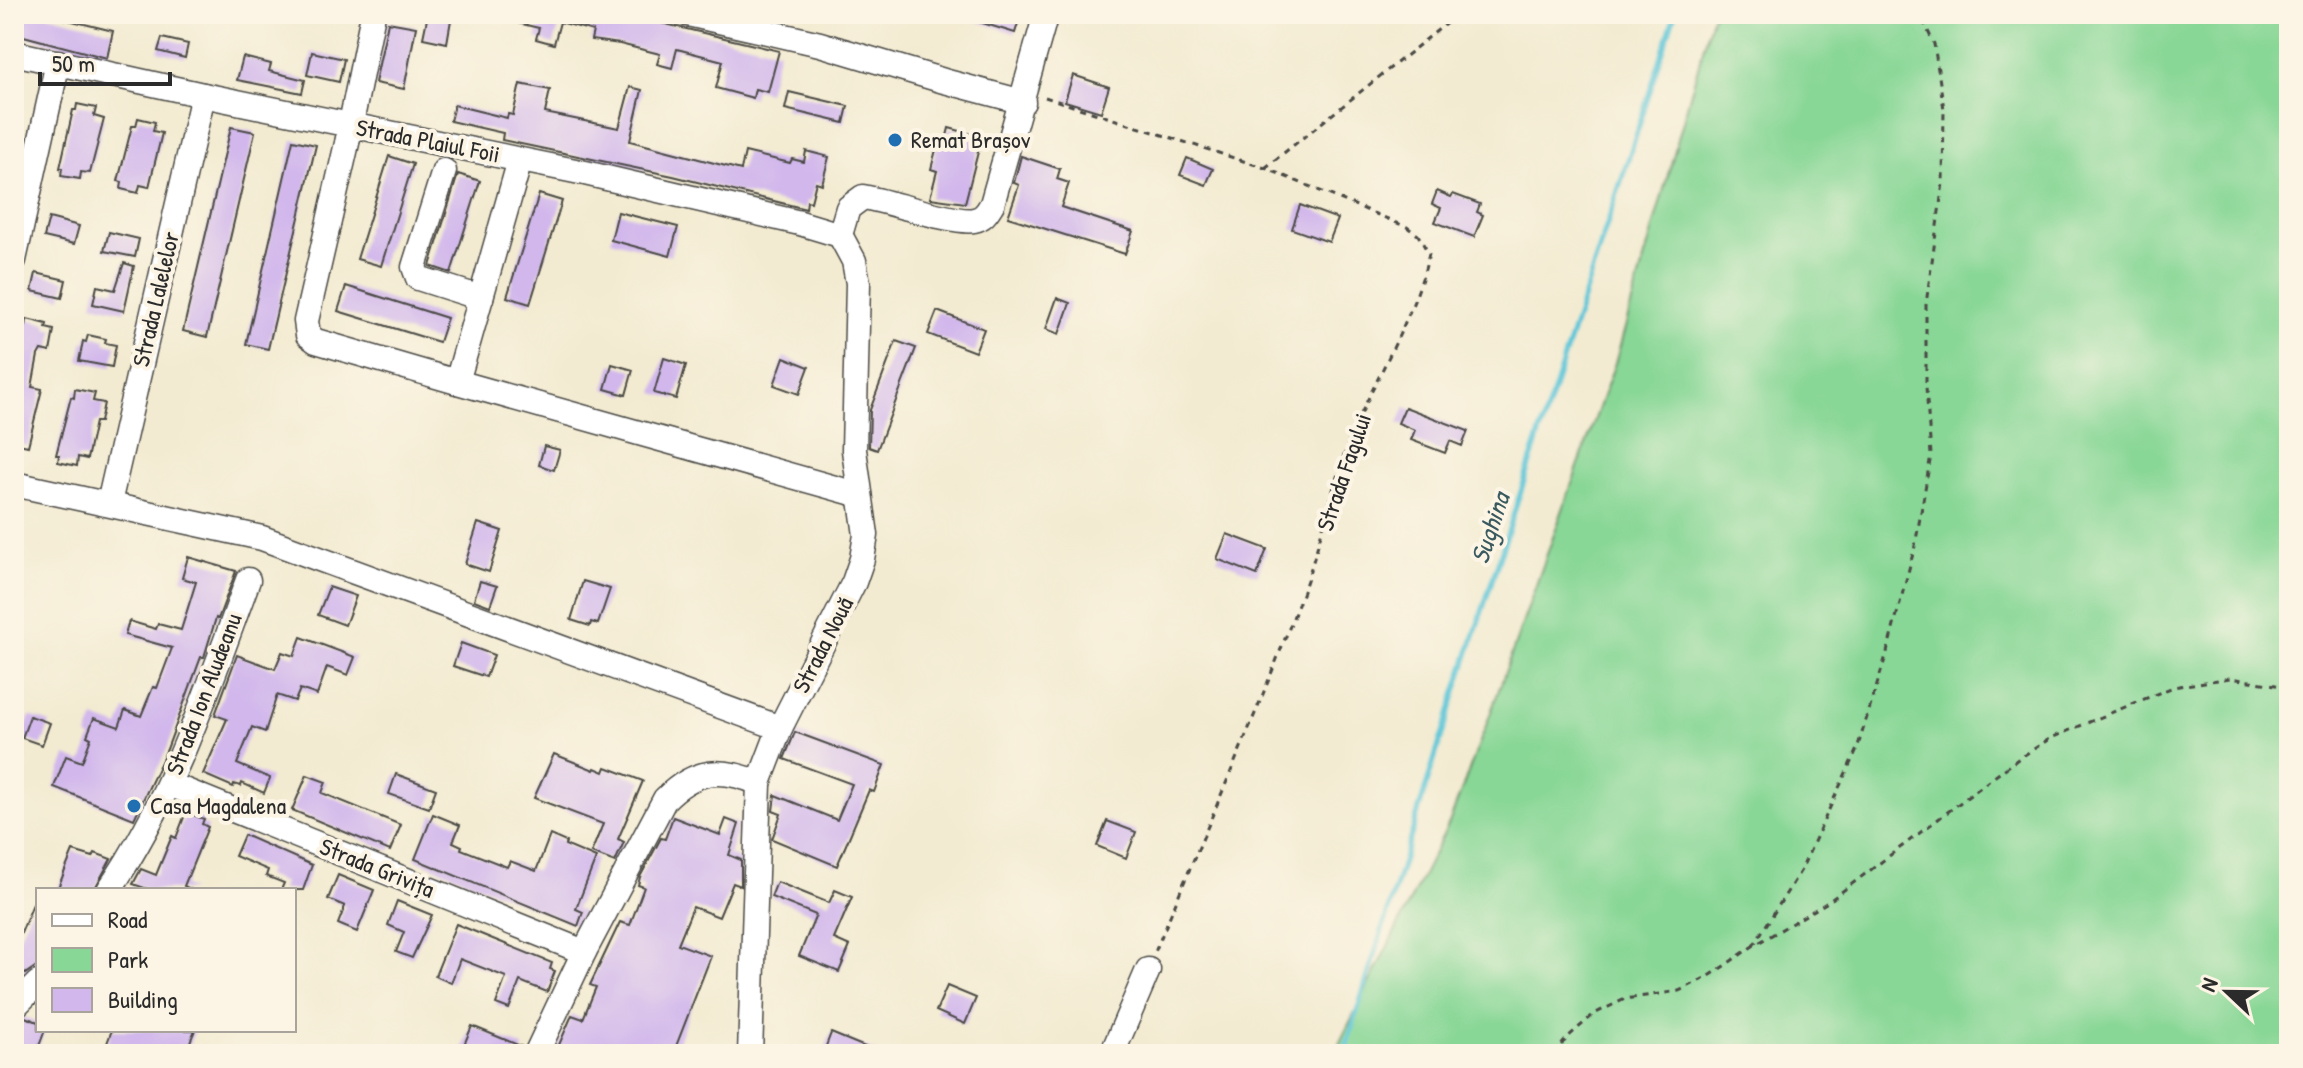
<svg xmlns="http://www.w3.org/2000/svg" width="2303" height="1068" viewBox="0 0 2303 1068" font-family="'Patrick Hand',sans-serif">
  <rect width="100%" height="100%" fill="#fcf5e5"/>
  <filter id="ink" filterUnits="userSpaceOnUse"><feTurbulence type="fractalNoise" baseFrequency=".0125" numOctaves="2"/><feDisplacementMap in="SourceGraphic" scale="16" xChannelSelector="R" yChannelSelector="G"/><feConvolveMatrix kernelMatrix="1 2 1 2 8 2 1 2 1" color-interpolation-filters="sRGB"/></filter>
  <filter id="wash" filterUnits="userSpaceOnUse"><feTurbulence type="fractalNoise" baseFrequency=".006" numOctaves="4" result="noise"/><feDisplacementMap in="SourceGraphic" scale="32" xChannelSelector="R" yChannelSelector="G"/><feGaussianBlur stdDeviation="1.8" result="paint"/><feColorMatrix in="noise" values="0 0 0 0 0 0 0 0 0 0 0 0 0 0 0 0 0 1.4 0 .05"/><feComposite in="paint" operator="in"/></filter>
  <g filter="url(#wash)">
    <rect width="100%" height="100%" fill="#f3ebd1"/>
    <polygon fill="#88d796" stroke="#5a8160" stroke-width="2" points="1713,14 2289,14 2289,1054 1334,1054 1449,823 1487,723 1616,360"/>
    <g fill="none" stroke-linecap="round" stroke-linejoin="round">
      <polyline stroke="#5dc6d8" stroke-width="5" points="1344,1054 1436,754 1675,14"/>
    </g>
    <g id="blocks">
      <g fill="#d1b7ec">
        <polygon points="21,14 44,14 113,31 107,58 16,34"/>
        <polygon points="428,14 452,14 447,43 423,38"/>
        <polygon points="506,14 623,14 779,51 768,92 755,89 753,98 716,88 723,61 677,49 672,68 657,64 660,54 620,44 591,40 593,31 560,22 554,44 536,39 539,28 505,20"/>
        <polygon points="964,14 1000,14 1019,20 1015,33 963,17"/>
        <polygon points="388,22 416,27 404,89 375,83"/>
        <polygon points="162,38 188,44 185,58 158,51"/>
        <polygon points="312,52 344,59 339,82 307,75"/>
        <polygon points="243,57 271,64 269,71 305,80 302,93 237,80"/>
        <polygon points="1073,75 1109,87 1101,112 1065,101"/>
        <polygon points="520,84 550,90 545,113 619,128 630,87 642,90 630,141 741,170 745,152 790,163 792,159 804,162 806,151 829,157 822,184 816,182 811,202 807,201 806,209 673,176 502,140 503,133 450,121 454,105 507,118 508,114 513,115"/>
        <polygon points="789,92 848,106 844,123 785,109"/>
        <polygon points="77,104 96,108 94,116 104,119 90,173 81,172 80,179 61,176 62,168 60,168 73,110 76,110"/>
        <polygon points="138,118 155,122 153,131 162,133 149,187 140,185 138,193 121,189 122,182 118,181 132,126 136,126"/>
        <polygon points="231,127 255,132 207,337 183,331"/>
        <polygon points="949,128 979,136 976,148 979,148 965,203 930,198 937,171 931,169 939,138 946,140"/>
        <polygon points="293,140 316,145 268,349 246,344"/>
        <polygon points="389,156 413,164 381,266 357,259"/>
        <polygon points="1021,156 1060,169 1057,179 1069,183 1061,207 1133,231 1125,254 1008,217 1019,185 1014,183"/>
        <polygon points="1187,158 1213,169 1206,185 1180,175"/>
        <polygon points="458,174 480,181 451,273 430,266"/>
        <polygon points="1437,191 1451,197 1453,194 1480,204 1477,212 1483,215 1474,237 1435,222 1441,208 1432,204"/>
        <polygon points="539,194 562,201 530,304 507,297"/>
        <polygon points="1300,205 1338,219 1329,242 1292,229"/>
        <polygon points="618,212 678,227 670,256 611,240"/>
        <polygon points="49,218 79,226 74,244 44,237"/>
        <polygon points="109,232 139,239 135,257 104,251"/>
        <polygon points="124,263 134,266 124,311 93,304 97,286 115,290"/>
        <polygon points="36,273 66,280 62,298 32,291"/>
        <polygon points="346,286 447,318 439,342 338,311"/>
        <polygon points="1057,298 1070,303 1059,334 1046,329"/>
        <polygon points="937,311 984,329 975,352 928,334"/>
        <polygon points="27,319 47,324 46,328 54,330 50,352 41,350 38,355 32,387 42,389 28,446 14,443 14,382 23,345 18,344 22,325 26,326"/>
        <polygon points="88,335 106,339 105,343 116,345 112,367 79,361 83,341 86,342"/>
        <polygon points="896,341 916,348 877,450 869,447 870,410"/>
        <polygon points="784,357 809,367 799,394 774,385"/>
        <polygon points="664,358 686,365 676,399 654,393"/>
        <polygon points="612,364 633,370 626,395 605,389"/>
        <polygon points="75,389 95,393 93,401 104,403 100,422 95,422 87,459 78,457 77,466 58,462 59,455 56,455 71,397 74,398"/>
        <polygon points="1405,407 1468,431 1462,446 1450,441 1445,453 1411,440 1415,430 1398,423"/>
        <polygon points="544,446 560,450 554,470 539,465"/>
        <polygon points="478,523 502,531 489,572 465,564"/>
        <polygon points="1227,534 1267,549 1257,575 1217,559"/>
        <polygon points="188,557 236,571 218,619 216,618 204,657 201,657 167,749 134,819 54,787 66,756 82,762 91,738 87,736 94,718 119,727 125,710 141,716 153,687 157,688 172,648 125,635 129,621 156,629 158,624 181,630 196,582 182,578"/>
        <polygon points="480,581 497,586 490,606 474,600"/>
        <polygon points="583,581 610,589 598,624 591,622 590,626 571,620"/>
        <polygon points="329,587 356,596 345,625 318,615"/>
        <polygon points="301,637 355,657 348,675 327,667 317,695 300,689 295,701 277,695 265,732 252,727 237,764 270,778 264,793 242,783 241,786 234,784 233,787 203,774 227,719 215,715 237,655 275,669 282,652 294,656"/>
        <polygon points="461,643 494,655 486,677 453,666"/>
        <polygon points="30,716 50,723 42,745 22,738"/>
        <polygon points="795,732 884,765 874,792 869,790 837,866 772,839 781,814 773,811 775,795 837,820 852,784 784,759"/>
        <polygon points="554,754 594,770 595,768 604,772 606,767 643,781 618,839 624,842 615,862 591,853 603,824 534,798"/>
        <polygon points="396,774 436,789 429,808 389,794"/>
        <polygon points="307,775 326,782 322,793 401,825 390,851 292,810"/>
        <polygon points="186,812 204,819 202,824 208,827 184,886 192,890 150,890 133,884 141,869 156,875 172,836 176,838"/>
        <polygon points="433,814 460,825 453,842 462,846 461,849 507,867 510,861 536,871 550,835 566,842 565,845 596,858 576,909 583,912 578,926 415,859"/>
        <polygon points="673,817 720,835 726,819 739,824 729,855 741,860 741,886 733,883 719,917 693,907 678,944 711,956 673,1054 555,1054 572,1015 583,1019 596,987 590,985 620,922 630,925 644,887 638,885 640,877 661,838 665,839"/>
        <polygon points="1107,821 1136,832 1126,858 1097,846"/>
        <polygon points="244,835 312,865 303,890 281,890 284,883 266,876 268,870 235,856"/>
        <polygon points="73,851 93,857 95,853 111,859 94,890 57,890"/>
        <polygon points="338,875 374,890 357,932 338,924 345,906 328,899"/>
        <polygon points="777,882 829,903 835,890 852,897 834,939 850,946 839,972 799,956 816,915 771,897"/>
        <polygon points="38,892 38,965 25,974 15,970 18,964 14,963 14,950"/>
        <polygon points="397,901 432,915 412,958 396,952 404,932 388,925"/>
        <polygon points="456,924 552,963 550,969 555,971 547,992 520,981 509,1009 496,1004 506,977 460,959 451,983 435,976"/>
        <polygon points="947,986 976,998 965,1024 936,1011"/>
        <polygon points="25,1017 38,1022 38,1030 45,1030 36,1054 14,1054 14,1028 17,1022"/>
        <polygon points="472,1026 523,1047 521,1054 460,1054"/>
        <polygon points="112,1030 195,1030 185,1054 103,1054"/>
        <polygon points="831,1033 882,1054 823,1054"/>
      </g>
    </g>
  </g>
  <g filter="url(#ink)">
    <use href="#blocks" fill-opacity="0" stroke="#494844" stroke-width="2"/>
    <g fill="none" stroke-linecap="round" stroke-linejoin="round">
      <defs>
        <g id="minor">
          <polyline points="373,14 347,143 306,321 308,335 316,341 457,382 520,160"/>
          <polyline points="688,14 820,44 944,81 1023,102"/>
          <polyline points="14,53 203,95 585,173 800,223 840,235"/>
          <polyline points="444,171 414,267 418,278 481,298"/>
          <path d="M 840,235 L 848,208 L 863,197 C 889,201 954,224 974,220 C 984,218 987,212 992,204 L 1046,14"/>
          <polyline points="14,260 58,62"/>
          <polyline points="457,382 860,495"/>
          <polyline points="14,484 262,538 780,728"/>
          <polyline points="109,503 203,95"/>
          <polyline points="169,784 584,952"/>
          <path d="M 109,890 C 173,796 209,686 248,580"/>
          <polyline points="14,1007 38,983"/>
          <path d="M 536,1054 L 584,952 L 665,799 C 695,769 721,767 759,783"/>
          <polyline points="750,1054 759,783 780,728 854,582 862,559 866,535 854,450 858,283 854,261 840,235"/>
          <polyline points="1112,1054 1148,970"/>
        </g>
      </defs>
      <use href="#minor" stroke="#494844" stroke-width="27"/>
      <g stroke="#494844" stroke-width="3" stroke-dasharray="6 6" stroke-linecap="butt">
        <path d="M 1045,97 L 1265,168 L 1407,227 L 1418,235 L 1429,254 C 1414,317 1378,373 1353,432 C 1331,484 1322,541 1302,594 C 1257,715 1204,833 1155,952"/>
        <polyline points="1265,168 1458,14"/>
        <polyline points="1753,946 1801,870 1857,749 1886,656 1915,546 1931,455 1926,387 1926,304 1943,183 1944,109 1934,44 1920,14"/>
        <polyline points="1554,1054 1568,1037 1594,1014 1625,999 1679,991 1711,975 1753,946 1828,902 2018,759 2051,738 2173,687 2230,678 2289,687"/>
      </g>
      <use href="#minor" stroke="#fff" stroke-width="24"/>
    </g>
  </g>
  <g fill="#1f6fb2" stroke="#fcf5e5" stroke-width="3">
    <circle cx="895" cy="140" r="8"/>
    <circle cx="134" cy="806" r="8"/>
  </g>
  <g text-anchor="middle" stroke-width="8" stroke-linejoin="round" paint-order="stroke">
    <g font-size="24" fill="#2b2b2b" stroke="#fcf5e5" text-anchor="start">
      <text x="911" y="148">Remat Brașov</text>
      <text x="150" y="814">Casa Magdalena</text>
    </g>
    <g font-size="24" fill="#2b2b2b" stroke="#fcf5e5">
      <text transform="translate(428 141) rotate(11)" y="8">Strada Plaiul Foii</text>
      <text transform="translate(156 299) rotate(-77)" y="8">Strada Lalelelor</text>
      <text transform="translate(1344 472) rotate(-71)" y="8">Strada Fagului</text>
      <text transform="translate(823 645) rotate(-63)" y="8">Strada Nouă</text>
      <text transform="translate(204 694) rotate(-69)" y="8">Strada Ion Aludeanu</text>
      <text transform="translate(377 868) rotate(22)" y="8">Strada Grivița</text>
    </g>
    <g font-size="26" font-style="italic" fill="#3a5a5f" stroke="#fcf5e5">
      <text transform="translate(1490 528) rotate(-72)" y="9">Sughina</text>
    </g>
  </g>
  <rect width="2303" height="1068" fill="none" stroke="#fcf5e5" stroke-width="48"/>
  <rect x="36" y="888" width="260" height="144" fill="#fcf5e5" stroke="#a8a49b" stroke-width="2"/>
  <rect x="52" y="914" width="40" height="12" fill="#ffffff" stroke="#a8a49b" stroke-width="2"/>
  <text x="108" y="928" font-size="24" fill="#2b2b2b">Road</text>
  <rect x="52" y="948" width="40" height="24" fill="#88d796" stroke="#a8a49b" stroke-width="2"/>
  <text x="108" y="968" font-size="24" fill="#2b2b2b">Park</text>
  <rect x="52" y="988" width="40" height="24" fill="#d1b7ec" stroke="#a8a49b" stroke-width="2"/>
  <text x="108" y="1008" font-size="24" fill="#2b2b2b">Building</text>
  <g transform="translate(2227 992) rotate(292)" stroke="#fcf5e5" stroke-width="6" paint-order="stroke">
  <path d="M0-6L14 30L0 20L-14 30Z" fill="#2b2b2b"/>
  <text y="-12" font-size="22" font-weight="bold" text-anchor="middle" fill="#2b2b2b">N</text>
  </g>
  <path d="M40 72v12h130v-12" fill="none" stroke="#2b2b2b" stroke-width="4"/>
  <text x="52" y="72" font-size="24" fill="#2b2b2b" stroke="#fcf5e5" stroke-width="6" paint-order="stroke">50 m</text>
</svg>
